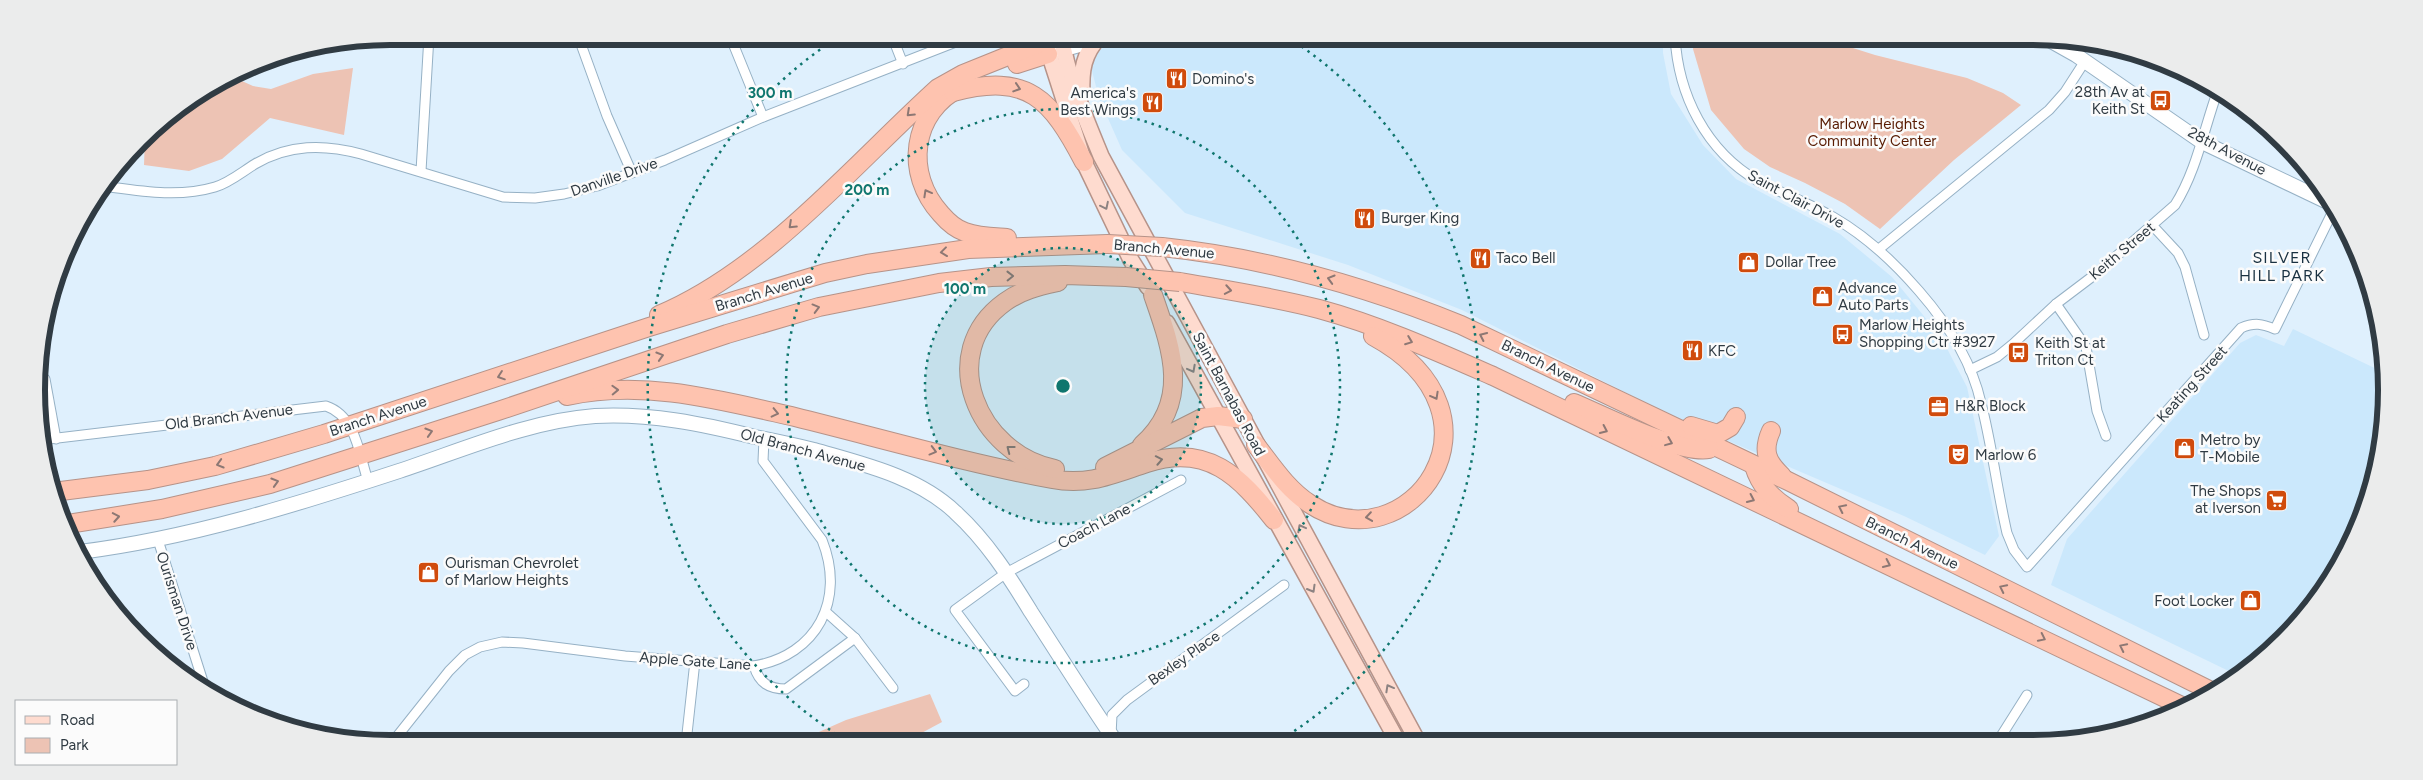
<svg xmlns="http://www.w3.org/2000/svg" width="2423" height="780" viewBox="0 0 2423 780" font-family="Figtree,sans-serif">
  <rect width="100%" height="100%" fill="#dff0fd"/>
  <g fill="#cbe8fc">
    <polygon points="1123,36 1663,36 1663,53 1671,94 1703,145 1736,179 1840,234 1892,277 1941,337 1967,387 1999,536 1985,555 1904,516 1684,422 1462,310 1348,265 1185,213 1122,150 1099,98 1091,67 1096,52"/>
    <polygon points="2293,329 2385,373 2387,390 2380,459 2339,567 2266,656 2237,675 2051,585 2067,539 2240,343 2256,335 2284,346"/>
  </g>
  <g fill="#edc3b4">
    <polygon points="1695,36 1815,36 1875,55 1967,78 2003,93 2021,105 1954,160 1880,229 1845,204 1805,183 1770,167 1744,149 1711,110 1693,49"/>
    <polygon points="353,68 344,135 270,118 222,159 189,171 144,165 145,136 157,124 233,77 253,86 271,89 313,74"/>
    <polygon points="930,694 942,722 903,743 794,743 846,720"/>
  </g>
  <g fill="none" stroke-linecap="round" stroke-linejoin="round">
    <defs>
      <g id="street">
        <polyline points="578,36 607,116 632,173"/>
        <polyline points="730,36 763,117"/>
        <polyline points="892,36 903,64"/>
        <path d="M 1675,36 C 1678,95 1706,151 1758,181 C 1783,194 1809,203 1833,217 C 1866,236 1894,262 1919,291 C 1946,322 1972,362 1981,403 C 1992,445 1997,490 2007,533 L 2014,550 L 2027,567 L 2241,328 C 2255,322 2262,324 2275,329 L 2335,207"/>
        <polyline points="2076,55 2084,41"/>
        <polyline points="421,171 429,36"/>
        <path d="M 102,186 C 140,191 178,198 215,187 C 229,183 242,172 255,164 C 289,144 324,144 361,154 L 503,197 L 535,198 L 564,194 L 597,186 L 665,160 L 763,117 L 971,36"/>
        <polyline points="2152,225 2178,253 2185,267 2204,335"/>
        <polyline points="1879,249 2049,110 2065,92 2085,61"/>
        <polyline points="2056,304 2086,347 2097,411 2106,436"/>
        <path d="M 1970,370 L 1997,357 L 2013,344 L 2056,304 L 2097,273 L 2175,205 C 2197,170 2204,128 2218,90"/>
        <polyline points="45,379 56,439"/>
        <path d="M 41,440 L 326,406 C 356,416 359,454 368,481"/>
        <polyline points="158,540 206,691"/>
        <polyline points="826,612 855,638 893,688"/>
        <path d="M 754,666 C 759,683 769,689 786,689 L 855,638"/>
        <polyline points="1024,684 1015,691 955,610 1006,573 1181,480"/>
        <polyline points="1998,741 2027,695"/>
        <polyline points="1102,742 1111,735 1112,715 1127,700 1284,585"/>
        <polyline points="686,743 695,661"/>
        <path d="M 391,744 L 449,671 L 465,655 L 480,647 L 502,642 L 523,643 L 625,656 L 754,666 C 817,655 846,600 822,540 L 763,461 L 764,439"/>
      </g>
      <g id="secondary">
        <polyline points="2044,37 2076,55 2202,142 2334,205"/>
        <polyline points="1054,52 1083,44 1100,36"/>
        <path d="M 80,552 C 190,538 295,505 399,471 C 463,450 528,421 595,416 C 650,413 703,424 755,437 C 775,441 794,445 814,450 C 862,464 917,476 955,512 C 986,540 1009,576 1031,612 C 1059,655 1087,700 1116,742"/>
      </g>
      <g id="primary">
        <path d="M 1061,36 C 1068,78 1085,117 1101,156 L 1418,742"/>
        <polyline points="1046,44 1084,162 1131,260 1148,287"/>
        <path d="M 1082,94 C 1081,71 1083,54 1100,36"/>
        <polyline points="1167,323 1398,742"/>
      </g>
      <g id="highway">
        <polyline points="1017,64 1048,54"/>
        <path d="M 961,87 C 911,112 904,174 941,214 C 947,221 956,229 965,232 C 979,237 993,237 1007,238"/>
        <path d="M 953,92 C 1028,72 1051,99 1084,162"/>
        <path d="M 1162,247 C 1266,258 1365,286 1461,325 L 1788,481 L 2213,692"/>
        <path d="M 1180,282 C 1226,290 1273,297 1319,309 C 1378,325 1436,351 1493,376 L 2186,708"/>
        <path d="M 659,315 C 766,270 853,165 938,88 L 963,74 L 1045,41"/>
        <path d="M 567,396 C 644,379 720,400 795,417 C 880,438 966,463 1052,479 C 1089,486 1113,474 1147,463 C 1208,443 1240,477 1274,520"/>
        <path d="M 1574,403 C 1603,415 1681,455 1709,449"/>
        <polyline points="1691,426 1718,434 1730,427 1736,417"/>
        <path d="M 1771,431 C 1762,451 1767,462 1782,476"/>
        <path d="M 1142,445 C 1192,401 1171,347 1153,295"/>
        <path d="M 1256,445 C 1273,467 1287,489 1310,504 C 1407,568 1520,416 1373,336"/>
        <path d="M 1754,466 C 1760,486 1772,498 1789,509"/>
        <polyline points="1105,467 1202,418 1218,416 1243,419"/>
        <path d="M 1055,469 C 978,454 934,353 1005,302 C 1021,290 1040,286 1058,282"/>
        <polyline points="53,492 148,480 215,466 324,434 649,327 825,273 867,264 968,249 1108,244"/>
        <polyline points="68,524 162,509 270,484 498,411 727,334 819,307 939,283 991,277 1065,275 1126,277"/>
      </g>
    </defs>
    <use href="#street" stroke="#96b1c5" stroke-width="11"/>
    <use href="#secondary" stroke="#96b1c5" stroke-width="16"/>
    <use href="#primary" stroke="#b69389" stroke-width="18"/>
    <use href="#highway" stroke="#b69389" stroke-width="20"/>
    <use href="#street" stroke="#fff" stroke-width="9"/>
    <use href="#secondary" stroke="#fff" stroke-width="14"/>
    <use href="#primary" stroke="#fedbcf" stroke-width="15"/>
    <use href="#highway" stroke="#fec3af" stroke-width="18"/>
    <defs>
      <g id="highway-bridge">
        <polyline points="1108,244 1162,247"/>
        <polyline points="1126,277 1180,282"/>
      </g>
    </defs>
    <use href="#highway-bridge" stroke="#b69389" stroke-width="20" stroke-linecap="butt"/>
    <use href="#highway-bridge" stroke="#fec3af" stroke-width="18"/>
  </g>
  <defs><path id="oneway-chevron" d="M-2-3.5L2.5 0L-2 3.5" fill="none" stroke-width="1.6" stroke-linecap="round" stroke-linejoin="round" transform="scale(1.25)"/></defs>
  <g stroke="#8d7874">
    <use href="#oneway-chevron" transform="translate(1017 88) rotate(18)"/>
    <use href="#oneway-chevron" transform="translate(910 113) rotate(137)"/>
    <use href="#oneway-chevron" transform="translate(927 193) rotate(-119)"/>
    <use href="#oneway-chevron" transform="translate(792 225) rotate(137)"/>
    <use href="#oneway-chevron" transform="translate(944 252) rotate(173)"/>
    <use href="#oneway-chevron" transform="translate(1010 276) rotate(-1)"/>
    <use href="#oneway-chevron" transform="translate(1331 279) rotate(-164)"/>
    <use href="#oneway-chevron" transform="translate(1228 290) rotate(10)"/>
    <use href="#oneway-chevron" transform="translate(816 308) rotate(-15)"/>
    <use href="#oneway-chevron" transform="translate(1483 336) rotate(-155)"/>
    <use href="#oneway-chevron" transform="translate(1409 341) rotate(21)"/>
    <use href="#oneway-chevron" transform="translate(660 356) rotate(-17)"/>
    <use href="#oneway-chevron" transform="translate(501 376) rotate(161)"/>
    <use href="#oneway-chevron" transform="translate(615 390) rotate(-2)"/>
    <use href="#oneway-chevron" transform="translate(1435 396) rotate(61)"/>
    <use href="#oneway-chevron" transform="translate(775 413) rotate(13)"/>
    <use href="#oneway-chevron" transform="translate(1604 430) rotate(25)"/>
    <use href="#oneway-chevron" transform="translate(429 432) rotate(-17)"/>
    <use href="#oneway-chevron" transform="translate(1669 442) rotate(22)"/>
    <use href="#oneway-chevron" transform="translate(1010 449) rotate(-142)"/>
    <use href="#oneway-chevron" transform="translate(933 451) rotate(15)"/>
    <use href="#oneway-chevron" transform="translate(1159 460) rotate(-11)"/>
    <use href="#oneway-chevron" transform="translate(220 464) rotate(164)"/>
    <use href="#oneway-chevron" transform="translate(275 482) rotate(-17)"/>
    <use href="#oneway-chevron" transform="translate(1751 499) rotate(25)"/>
    <use href="#oneway-chevron" transform="translate(1842 508) rotate(-154)"/>
    <use href="#oneway-chevron" transform="translate(116 517) rotate(-10)"/>
    <use href="#oneway-chevron" transform="translate(1369 517) rotate(172)"/>
    <use href="#oneway-chevron" transform="translate(1887 564) rotate(25)"/>
    <use href="#oneway-chevron" transform="translate(2003 588) rotate(-154)"/>
    <use href="#oneway-chevron" transform="translate(2042 638) rotate(26)"/>
    <use href="#oneway-chevron" transform="translate(2123 647) rotate(-154)"/>
  </g>
  <g stroke="#8d8382">
    <use href="#oneway-chevron" transform="translate(1105 206) rotate(64)"/>
    <use href="#oneway-chevron" transform="translate(1192 369) rotate(62)"/>
    <use href="#oneway-chevron" transform="translate(1301 528) rotate(-118)"/>
    <use href="#oneway-chevron" transform="translate(1312 589) rotate(60)"/>
    <use href="#oneway-chevron" transform="translate(1389 688) rotate(-119)"/>
  </g>
  <circle cx="1063" cy="386" r="138" fill="#0f766e" fill-opacity=".12"/>
  <g fill="none" stroke="#0f766e" stroke-width="2.5" stroke-dasharray="2.5 5">
    <circle cx="1063" cy="386" r="138"/>
    <circle cx="1063" cy="386" r="277"/>
    <path d="M849 742A415 415 0 0 1 837 38M1289 38A415 415 0 0 1 1277 742"/>
  </g>
  <defs>
    <symbol id="restaurant-square" viewBox="-11 -11 22 22"><rect x="-9" y="-9" width="18" height="18" rx="4" fill="#d04b0c" stroke="#fbfbfb"/><path d="M-5-6h1v4h1v-4h1v4h1v-4h1v5L-1.5 .5V6h-2V.5L-5-1ZM5-6V6H3V1.5H1.5Q1.5-4 5-6Z" fill="#fff"/></symbol>
    <symbol id="bus-square" viewBox="-11 -11 22 22"><rect x="-9" y="-9" width="18" height="18" rx="4" fill="#d04b0c" stroke="#fbfbfb"/><path d="M-5-6H5V4H4V6H2V4H-2V6H-4V4H-5ZM-3.5-4V0h7V-4ZM-3.5 1.2v1.5H-2V1.2ZM2 1.2v1.5H3.5V1.2Z" fill="#fff"/></symbol>
    <symbol id="shop-square" viewBox="-11 -11 22 22"><rect x="-9" y="-9" width="18" height="18" rx="4" fill="#d04b0c" stroke="#fbfbfb"/><path d="M-5-2.5h2.3a2.7 3.5 0 0 1 5.4 0H5L5.5 6h-11ZM-1.5-2.5h3a1.5 2.3 0 0 0-3 0Z" fill="#fff"/></symbol>
    <symbol id="office-square" viewBox="-11 -11 22 22"><rect x="-9" y="-9" width="18" height="18" rx="4" fill="#d04b0c" stroke="#fbfbfb"/><path d="M-6-3h4V-5.5h4V-3h4V5H-6ZM-1-4.5V-3h2v-1.5ZM-6 0V1H6V0Z" fill="#fff"/></symbol>
    <symbol id="theatre-square" viewBox="-11 -11 22 22"><rect x="-9" y="-9" width="18" height="18" rx="4" fill="#d04b0c" stroke="#fbfbfb"/><path d="M-5-5.5Q0-4 5-5.5V0Q5 5 0 6Q-5 5-5 0ZM-3.3-2.5H-1v1.5H-3.3ZM1-2.5H3.3v1.5H1ZM-2.8 1Q0 5.5 2.8 1Z" fill="#fff"/></symbol>
    <symbol id="supermarket-square" viewBox="-11 -11 22 22"><rect x="-9" y="-9" width="18" height="18" rx="4" fill="#d04b0c" stroke="#fbfbfb"/><path d="M-6-5.5h2.5l.6 2H6L4.5 2H-2.5L-4.4-4H-6ZM-1.5 3.2a1.3 1.3 0 1 0 .1 0ZM3 3.2a1.3 1.3 0 1 0 .1 0Z" fill="#fff"/></symbol>
  </defs>
  <g fill-rule="evenodd">
    <use href="#restaurant-square" x="1164" y="66" width="25" height="25"/>
    <use href="#bus-square" x="2148" y="88" width="25" height="25"/>
    <use href="#restaurant-square" x="1140" y="90" width="25" height="25"/>
    <use href="#restaurant-square" x="1352" y="206" width="25" height="25"/>
    <use href="#restaurant-square" x="1468" y="246" width="25" height="25"/>
    <use href="#shop-square" x="1736" y="250" width="25" height="25"/>
    <use href="#shop-square" x="1810" y="284" width="25" height="25"/>
    <use href="#bus-square" x="1830" y="322" width="25" height="25"/>
    <use href="#restaurant-square" x="1680" y="338" width="25" height="25"/>
    <use href="#bus-square" x="2006" y="340" width="25" height="25"/>
    <use href="#office-square" x="1926" y="394" width="25" height="25"/>
    <use href="#shop-square" x="2172" y="436" width="25" height="25"/>
    <use href="#theatre-square" x="1946" y="442" width="25" height="25"/>
    <use href="#supermarket-square" x="2264" y="488" width="25" height="25"/>
    <use href="#shop-square" x="416" y="560" width="25" height="25"/>
    <use href="#shop-square" x="2238" y="588" width="25" height="25"/>
  </g>
  <g text-anchor="middle" stroke-width="5" stroke-linejoin="round" paint-order="stroke">
    <g font-size="15" fill="#303b43" stroke="#fbfbfb" text-anchor="start">
      <text x="1192" y="84">Domino's</text>
      <text x="2145" y="97" text-anchor="end">28th Av at<tspan x="2145" dy="17">Keith St</tspan></text>
      <text x="1136" y="98" text-anchor="end">America's<tspan x="1136" dy="17">Best Wings</tspan></text>
      <text x="1381" y="223">Burger King</text>
      <text x="1496" y="263">Taco Bell</text>
      <text x="1765" y="267">Dollar Tree</text>
      <text x="1838" y="293">Advance<tspan x="1838" dy="17">Auto Parts</tspan></text>
      <text x="1859" y="330">Marlow Heights<tspan x="1859" dy="17">Shopping Ctr #3927</tspan></text>
      <text x="2035" y="348">Keith St at<tspan x="2035" dy="17">Triton Ct</tspan></text>
      <text x="1708" y="356">KFC</text>
      <text x="1955" y="411">H&amp;R Block</text>
      <text x="2200" y="445">Metro by<tspan x="2200" dy="17">T-Mobile</tspan></text>
      <text x="1975" y="460">Marlow 6</text>
      <text x="2261" y="496" text-anchor="end">The Shops<tspan x="2261" dy="17">at Iverson</tspan></text>
      <text x="445" y="568">Ourisman Chevrolet<tspan x="445" dy="17">of Marlow Heights</tspan></text>
      <text x="2234" y="606" text-anchor="end">Foot Locker</text>
    </g>
    <g font-size="15" fill="#581b02" stroke="#fbfbfb">
      <text x="1872" y="129">Marlow Heights<tspan x="1872" dy="17">Community Center</tspan></text>
    </g>
    <g font-size="15" fill="#303b43" stroke="#fbfbfb">
      <text transform="translate(2227 151) rotate(28)" y="5">28th Avenue</text>
      <text transform="translate(614 177) rotate(-19)" y="5">Danville Drive</text>
      <text transform="translate(1796 199) rotate(28)" y="5">Saint Clair Drive</text>
      <text transform="translate(1164 249) rotate(5)" y="5">Branch Avenue</text>
      <text transform="translate(2122 251) rotate(-40)" y="5">Keith Street</text>
      <text transform="translate(764 292) rotate(-17)" y="5">Branch Avenue</text>
      <text transform="translate(1548 366) rotate(26)" y="5">Branch Avenue</text>
      <text transform="translate(2192 384) rotate(-48)" y="5">Keating Street</text>
      <text transform="translate(1229 394) rotate(62)" y="5">Saint Barnabas Road</text>
      <text transform="translate(378 416) rotate(-18)" y="5">Branch Avenue</text>
      <text transform="translate(229 417) rotate(-7)" y="5">Old Branch Avenue</text>
      <text transform="translate(803 450) rotate(15)" y="5">Old Branch Avenue</text>
      <text transform="translate(1094 526) rotate(-28)" y="5">Coach Lane</text>
      <text transform="translate(1912 543) rotate(26)" y="5">Branch Avenue</text>
      <text transform="translate(177 601) rotate(72)" y="5">Ourisman Drive</text>
      <text transform="translate(1184 658) rotate(-35)" y="5">Bexley Place</text>
      <text transform="translate(695 661) rotate(4)" y="5">Apple Gate Lane</text>
    </g>
    <g font-size="16" letter-spacing="1" fill="#193141" stroke="#fbfbfb">
      <text x="2282" y="263">SILVER<tspan x="2282" dy="18">HILL PARK</tspan></text>
    </g>
  </g>
  <path d="M0 0H2423V780H0ZM390 45H2033A345 345 0 0 1 2378 390V390A345 345 0 0 1 2033 735H390A345 345 0 0 1 45 390V390A345 345 0 0 1 390 45Z" fill="#ebecec" fill-rule="evenodd"/>
  <path fill="none" stroke="#303b43" stroke-width="6" d="M390 45H2033A345 345 0 0 1 2378 390V390A345 345 0 0 1 2033 735H390A345 345 0 0 1 45 390V390A345 345 0 0 1 390 45Z"/>
  <circle cx="1063" cy="386" r="8" fill="#0f766e" stroke="#fbfbfb" stroke-width="2.5"/>
  <g font-size="15" text-anchor="middle" font-weight="bold" fill="#0f766e" stroke="#fbfbfb" stroke-width="5" stroke-linejoin="round" paint-order="stroke">
    <text x="770" y="98">300 m</text>
    <text x="867" y="195">200 m</text>
    <text x="965" y="294">100 m</text>
  </g>
  <rect x="15" y="700" width="162" height="65" fill="#fbfbfb" stroke="#aaaeb1"/>
  <rect x="25" y="716" width="25" height="8" fill="#fedbcf" stroke="#aaaeb1"/>
  <text x="60" y="725" font-size="15" fill="#303b43">Road</text>
  <rect x="25" y="738" width="25" height="15" fill="#edc3b4" stroke="#aaaeb1"/>
  <text x="60" y="750" font-size="15" fill="#303b43">Park</text>
</svg>
